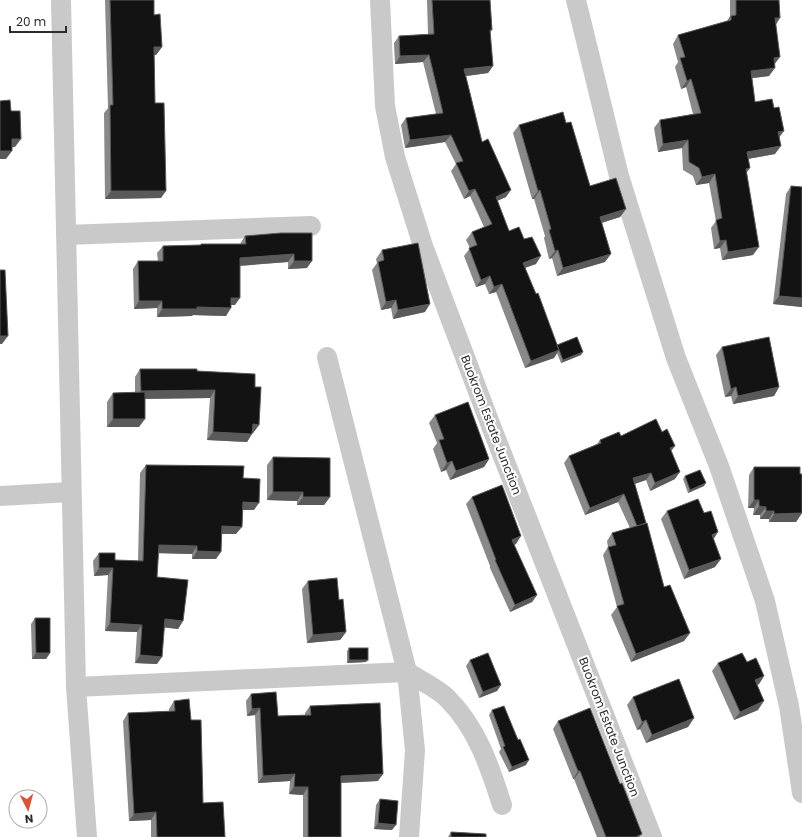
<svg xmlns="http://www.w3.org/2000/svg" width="802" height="837" viewBox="0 0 802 837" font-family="Poppins,sans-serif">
  <rect width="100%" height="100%" fill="#fff"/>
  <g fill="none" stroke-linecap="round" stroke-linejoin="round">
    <g stroke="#c9c9c9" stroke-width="20">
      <polyline points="61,0 76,687 87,837"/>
      <polyline points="380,0 385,106 395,157 423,246 491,426 652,837"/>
      <polyline points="576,0 619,176 676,358 719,466 765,601 789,706 802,793"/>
      <polyline points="66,235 311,226"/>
      <polyline points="327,357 407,672 415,750 409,837"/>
      <polyline points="0,496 71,492"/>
      <path d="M 76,687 L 407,672 C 418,679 440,690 448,699 C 477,728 490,767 502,805"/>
    </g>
  </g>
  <g fill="#898989">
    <polygon points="105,0 154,0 154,15 162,47 156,55 154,55 155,103 161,198 105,199 104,113 108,108"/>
    <polygon points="427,0 490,0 492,30 490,33 493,66 488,73 466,76 482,142 506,197 497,201 509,231 524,239 536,264 525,268 536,294 557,345 581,355 561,363 557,353 554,358 525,368 496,292 489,294 485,284 476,287 464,256 470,248 466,240 472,232 484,227 470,196 464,199 451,171 456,164 445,142 405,148 401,125 406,118 436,114 423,62 395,64 394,43 399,36 428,34"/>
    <polygon points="730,0 779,0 776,25 775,64 769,76 752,78 755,102 779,138 775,154 748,159 746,173 753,255 722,260 720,248 714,249 711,228 716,221 709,183 696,185 693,176 683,170 682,148 658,152 654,128 660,120 693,114 686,87 681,89 675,67 678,62 673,44 678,35 727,21 730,16"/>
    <polygon points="566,123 590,186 626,209 620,217 602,223 605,262 557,276 552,258 549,259 544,238 545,236 534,199 532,199 513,133 519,125"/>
    <polygon points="791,186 802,187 802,307 773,304 786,194"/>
    <polygon points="281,233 307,268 288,269 288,262 240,266 235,305 231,305 226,316 193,315 192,316 157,317 157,308 134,309 133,269 138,261 158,261 157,253 163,246 200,245 201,244 240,244 245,236"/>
    <polygon points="382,250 425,312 393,319 391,308 381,310 372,270 377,263 376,259"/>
    <polygon points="722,347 779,387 774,396 733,404 731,396 725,397 716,355"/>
    <polygon points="140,369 197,371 255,387 259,425 253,433 252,433 247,442 207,440 210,398 145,399 139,427 107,427 107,402 113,393 135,392 135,377"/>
    <polygon points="435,415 489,459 484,467 450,480 446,470 441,472 433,449 437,443 429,423"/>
    <polygon points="662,432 675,446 671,451 675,479 650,491 646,480 635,484 664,587 690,633 684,641 631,662 611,615 617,607 603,555 608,547 607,541 612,533 630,528 618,502 585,515 564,463 569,456 597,444 600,440 621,436"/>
    <polygon points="273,457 330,497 324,505 297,505 297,501 267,500 267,465"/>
    <polygon points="146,465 243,478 254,510 242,510 236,534 221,534 216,559 192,559 192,554 158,553 157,577 183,621 178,629 164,627 157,664 135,663 137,632 105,631 108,575 94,576 93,561 99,553 115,560 138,561 140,473"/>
    <polygon points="754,467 802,513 796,522 769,522 769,519 760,519 760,515 753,515 754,508 748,508 749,475"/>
    <polygon points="685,476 704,486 688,493 683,479"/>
    <polygon points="472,497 516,544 514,545 537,595 532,602 510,612 490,568 490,566 466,504"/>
    <polygon points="667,511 715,567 684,579 661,519"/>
    <polygon points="308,581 339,600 346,632 340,640 307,643 302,589"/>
    <polygon points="35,618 50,653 46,659 32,659 31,624"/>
    <polygon points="349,648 366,662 347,663 347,651"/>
    <polygon points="470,660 501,685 497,691 479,698 466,666"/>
    <polygon points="718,663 764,676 759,684 757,685 758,710 734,720 712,671"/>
    <polygon points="251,694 278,716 305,715 305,713 310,706 378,781 341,783 341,837 303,837 303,795 289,794 290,781 258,783 255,715 247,716 246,701"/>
    <polygon points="633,697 694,718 688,727 646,743 640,729 637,730 627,705"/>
    <polygon points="174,701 191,720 203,803 225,837 151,837 151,820 129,821 123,721 128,713 169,711 169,709"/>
    <polygon points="492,710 526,765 509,772 499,752 501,749 489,715"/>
    <polygon points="558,721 620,784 642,834 640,837 597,837 574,779 573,779 553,729"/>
    <polygon points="380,799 392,830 374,829 376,805"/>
    <polygon points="451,832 486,837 448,837"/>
  </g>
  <g fill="#5a5a5a">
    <polygon points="775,18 780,18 775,26"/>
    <polygon points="154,47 162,47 156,55 148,55"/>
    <polygon points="429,55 423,62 395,64 400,56"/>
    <polygon points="780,57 774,65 774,58"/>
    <polygon points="493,66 488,73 459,77 464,69"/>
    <polygon points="775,68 769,76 745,79 751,71"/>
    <polygon points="691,79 686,87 681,89 687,81"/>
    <polygon points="784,131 778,139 778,132"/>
    <polygon points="451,135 445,142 405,148 410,140"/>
    <polygon points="12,139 21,139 15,147 6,148"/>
    <polygon points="688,140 682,148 658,152 663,144"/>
    <polygon points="781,146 775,154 741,160 747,152"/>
    <polygon points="0,151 12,151 6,159 0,159"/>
    <polygon points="750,168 744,176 746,169"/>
    <polygon points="715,174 709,183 696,185 702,177"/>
    <polygon points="475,189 470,196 464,199 469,191"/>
    <polygon points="511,190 506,197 490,204 496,197"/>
    <polygon points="540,190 534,199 532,199 538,191"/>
    <polygon points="111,191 166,191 161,198 105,199"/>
    <polygon points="626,209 620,217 594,225 600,217"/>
    <polygon points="726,240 720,248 714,249 720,241"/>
    <polygon points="759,247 753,255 722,260 728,252"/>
    <polygon points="558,250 552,258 549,259 555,251"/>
    <polygon points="294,254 288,262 235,266 240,258"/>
    <polygon points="611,254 605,262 557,276 563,268"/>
    <polygon points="541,256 536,264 518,270 523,263"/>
    <polygon points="294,261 312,261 307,268 288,269"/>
    <polygon points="490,276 485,284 476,287 481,280"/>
    <polygon points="502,284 496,292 489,294 494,287"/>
    <polygon points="779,296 802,298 802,307 773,304"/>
    <polygon points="231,298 240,298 235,305 226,305"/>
    <polygon points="396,300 391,308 381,310 386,302"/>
    <polygon points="139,301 162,301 157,308 134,309"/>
    <polygon points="430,304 425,312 393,319 398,310"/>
    <polygon points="197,307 231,308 226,316 193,315 192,316 157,317 162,309"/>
    <polygon points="0,336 8,336 2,344 0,344"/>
    <polygon points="559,350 554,358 525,368 531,361"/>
    <polygon points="583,352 581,355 561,363 563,360"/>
    <polygon points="736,387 731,396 725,397 731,389"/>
    <polygon points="779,387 774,396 733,404 738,396"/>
    <polygon points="215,390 210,398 135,399 141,391"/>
    <polygon points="113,419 145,419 139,427 107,427"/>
    <polygon points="253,424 259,425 253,433 247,432"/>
    <polygon points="213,432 252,434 247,442 207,440"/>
    <polygon points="675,446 669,453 670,448"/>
    <polygon points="489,459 484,467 450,480 456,471"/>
    <polygon points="452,461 446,470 441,472 447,463"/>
    <polygon points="680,472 675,479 650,491 655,483"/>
    <polygon points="651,473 646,480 628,486 633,478"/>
    <polygon points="706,483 704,486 688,493 690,490"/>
    <polygon points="273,492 303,492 297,501 267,500"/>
    <polygon points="624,494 618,502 585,515 590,508"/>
    <polygon points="303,497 330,497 324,505 297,505"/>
    <polygon points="754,500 759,500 754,508 748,508"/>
    <polygon points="243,502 259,503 254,510 237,510"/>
    <polygon points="759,506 766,507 760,515 753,515"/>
    <polygon points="766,511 774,511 769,519 760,519"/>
    <polygon points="802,513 796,522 769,522 774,514"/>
    <polygon points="222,526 242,527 236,534 216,534"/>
    <polygon points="718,532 713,540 712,535"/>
    <polygon points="521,536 516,544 507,547 512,540"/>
    <polygon points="159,545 197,546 192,554 153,553"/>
    <polygon points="197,551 221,552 216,559 192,559"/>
    <polygon points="721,559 715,567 684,579 689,570"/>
    <polygon points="99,568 113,568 108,575 94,576"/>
    <polygon points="537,595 532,602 510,612 515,605"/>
    <polygon points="165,619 183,621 178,629 160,627"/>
    <polygon points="110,623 142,625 137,632 105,631"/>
    <polygon points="346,632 340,640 307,643 313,635"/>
    <polygon points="690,633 684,641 631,662 636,654"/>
    <polygon points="36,653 50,653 46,659 32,659"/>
    <polygon points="140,655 162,657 157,664 135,663"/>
    <polygon points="349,660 368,660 366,662 347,663"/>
    <polygon points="764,676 759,684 749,689 755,680"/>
    <polygon points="501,685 497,691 479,698 483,692"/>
    <polygon points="764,701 758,710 734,720 740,712"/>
    <polygon points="260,708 255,715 247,716 252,709"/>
    <polygon points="694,718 688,727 646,743 652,735"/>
    <polygon points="646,720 640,729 637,730 642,722"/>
    <polygon points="529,760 526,765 509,772 512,767"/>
    <polygon points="578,771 580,771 574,779 573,779"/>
    <polygon points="295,774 290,781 258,783 263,776"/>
    <polygon points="383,774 378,781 336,783 341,776"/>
    <polygon points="294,787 308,787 303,795 289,794"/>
    <polygon points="156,812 151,820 129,821 134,814"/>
    <polygon points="378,823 396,825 392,830 374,829"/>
  </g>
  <g fill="#131313" stroke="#5a5a5a">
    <polygon points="110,0 154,0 154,15 160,14 162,47 154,47 155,103 164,103 166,191 111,191 110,105 113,105"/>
    <polygon points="432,0 490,0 492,30 490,30 493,66 464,69 482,142 488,139 511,190 496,197 509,231 519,227 524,239 532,237 541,256 523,263 536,294 538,293 559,350 531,361 502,284 494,287 490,276 481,280 469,248 477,245 472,232 492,224 475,189 469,191 456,163 463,161 451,135 410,140 406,118 443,113 429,55 400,56 399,36 434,34"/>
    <polygon points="736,0 779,0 780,18 775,18 780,57 774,58 775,68 751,71 755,102 772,99 774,108 779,107 784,131 778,132 781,146 747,152 750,168 746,169 759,247 728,252 726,240 720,241 716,220 722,218 715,174 702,177 699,168 689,162 688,140 663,144 660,120 701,113 691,79 687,81 680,58 685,57 678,35 731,20 731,16 736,15"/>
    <polygon points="10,100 11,111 20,111 21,139 12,139 12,151 0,151 0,101"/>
    <polygon points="563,112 566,123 571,122 590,186 616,178 626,209 600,217 611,254 563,268 558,250 555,251 549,230 551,229 540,190 538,191 519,125"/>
    <polygon points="791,186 802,187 802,298 779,296"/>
    <polygon points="281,233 312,233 312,261 294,261 294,254 240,258 240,298 231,298 231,308 197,307 197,309 162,309 162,301 139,301 138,261 163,261 163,246 201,245 201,244 246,244 245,236"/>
    <polygon points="418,243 430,304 398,310 396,300 386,302 378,262 384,260 382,250"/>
    <polygon points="0,270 5,270 8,336 0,336"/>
    <polygon points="577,337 583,352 563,360 557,345"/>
    <polygon points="769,337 779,387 738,396 736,387 731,389 722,347"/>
    <polygon points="140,369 197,369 197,371 255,374 255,387 261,387 259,425 253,424 252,434 213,432 215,390 141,391"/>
    <polygon points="145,392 145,419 113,419 113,393"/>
    <polygon points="468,402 489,459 456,471 452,461 447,463 439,440 444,439 435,415"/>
    <polygon points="656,419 662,432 667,429 675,446 670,448 680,472 655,483 651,473 633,478 646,523 637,526 624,494 590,508 569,456 601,443 600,440 619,432 621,436"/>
    <polygon points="273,457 330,458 330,497 303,497 303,492 273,492"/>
    <polygon points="146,465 244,466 243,478 260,479 259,503 243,502 242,527 222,526 221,552 197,551 197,546 159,545 157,577 188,580 183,621 165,619 162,657 140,655 142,625 110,623 113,568 99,568 99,553 115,553 115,560 143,561"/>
    <polygon points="754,467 800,467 800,474 802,474 802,513 774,514 774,511 766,511 766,507 759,506 759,500 754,500"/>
    <polygon points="700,470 706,483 690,490 685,476"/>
    <polygon points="502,485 521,536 512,540 537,595 515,605 495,560 496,560 472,497"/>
    <polygon points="698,499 704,513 711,511 718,532 712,535 721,559 689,570 667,511"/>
    <polygon points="647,523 664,587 670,585 690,633 636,654 617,606 624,604 608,547 616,545 612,533"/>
    <polygon points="337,578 339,600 343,599 346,632 313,635 308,581"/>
    <polygon points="35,618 50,618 50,653 36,653"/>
    <rect x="349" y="648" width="19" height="12"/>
    <polygon points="488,653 501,685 483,692 470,660"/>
    <polygon points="742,653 747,662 756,658 764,676 755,680 764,701 740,712 718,663"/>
    <polygon points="679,679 694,718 652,735 646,720 642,722 633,697"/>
    <polygon points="276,692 278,716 311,715 310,706 380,703 383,774 341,776 341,837 308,837 308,787 294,787 295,774 263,776 260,708 252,709 251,694"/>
    <polygon points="189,699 191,720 201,720 203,803 223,802 225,837 157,837 156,812 134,814 128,713 175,711 174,701"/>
    <polygon points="504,706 518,740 520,739 529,760 512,767 503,747 505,746 492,710"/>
    <polygon points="590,708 620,784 622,783 642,834 636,837 606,837 580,771 578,771 558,721"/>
    <polygon points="380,799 398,801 396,825 378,823"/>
    <polygon points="451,832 486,834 486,837 451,837"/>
  </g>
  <g text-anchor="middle" stroke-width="4" stroke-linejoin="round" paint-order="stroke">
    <g font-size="12" fill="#2c2c2c" stroke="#fff">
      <text transform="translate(491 425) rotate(69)" y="4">Buokrom Estate Junction</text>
      <text transform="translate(609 727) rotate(69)" y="4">Buokrom Estate Junction</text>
    </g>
  </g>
  <g transform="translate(28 809) rotate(174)"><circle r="19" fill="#ffffff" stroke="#ababab"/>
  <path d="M0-3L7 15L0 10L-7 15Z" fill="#d6563b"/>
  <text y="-6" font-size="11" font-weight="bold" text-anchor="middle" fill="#2c2c2c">N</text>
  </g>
  <path d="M10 26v6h56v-6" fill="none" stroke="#2c2c2c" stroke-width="2"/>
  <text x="16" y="26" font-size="12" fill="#2c2c2c" stroke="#ffffff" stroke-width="3" paint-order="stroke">20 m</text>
</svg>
